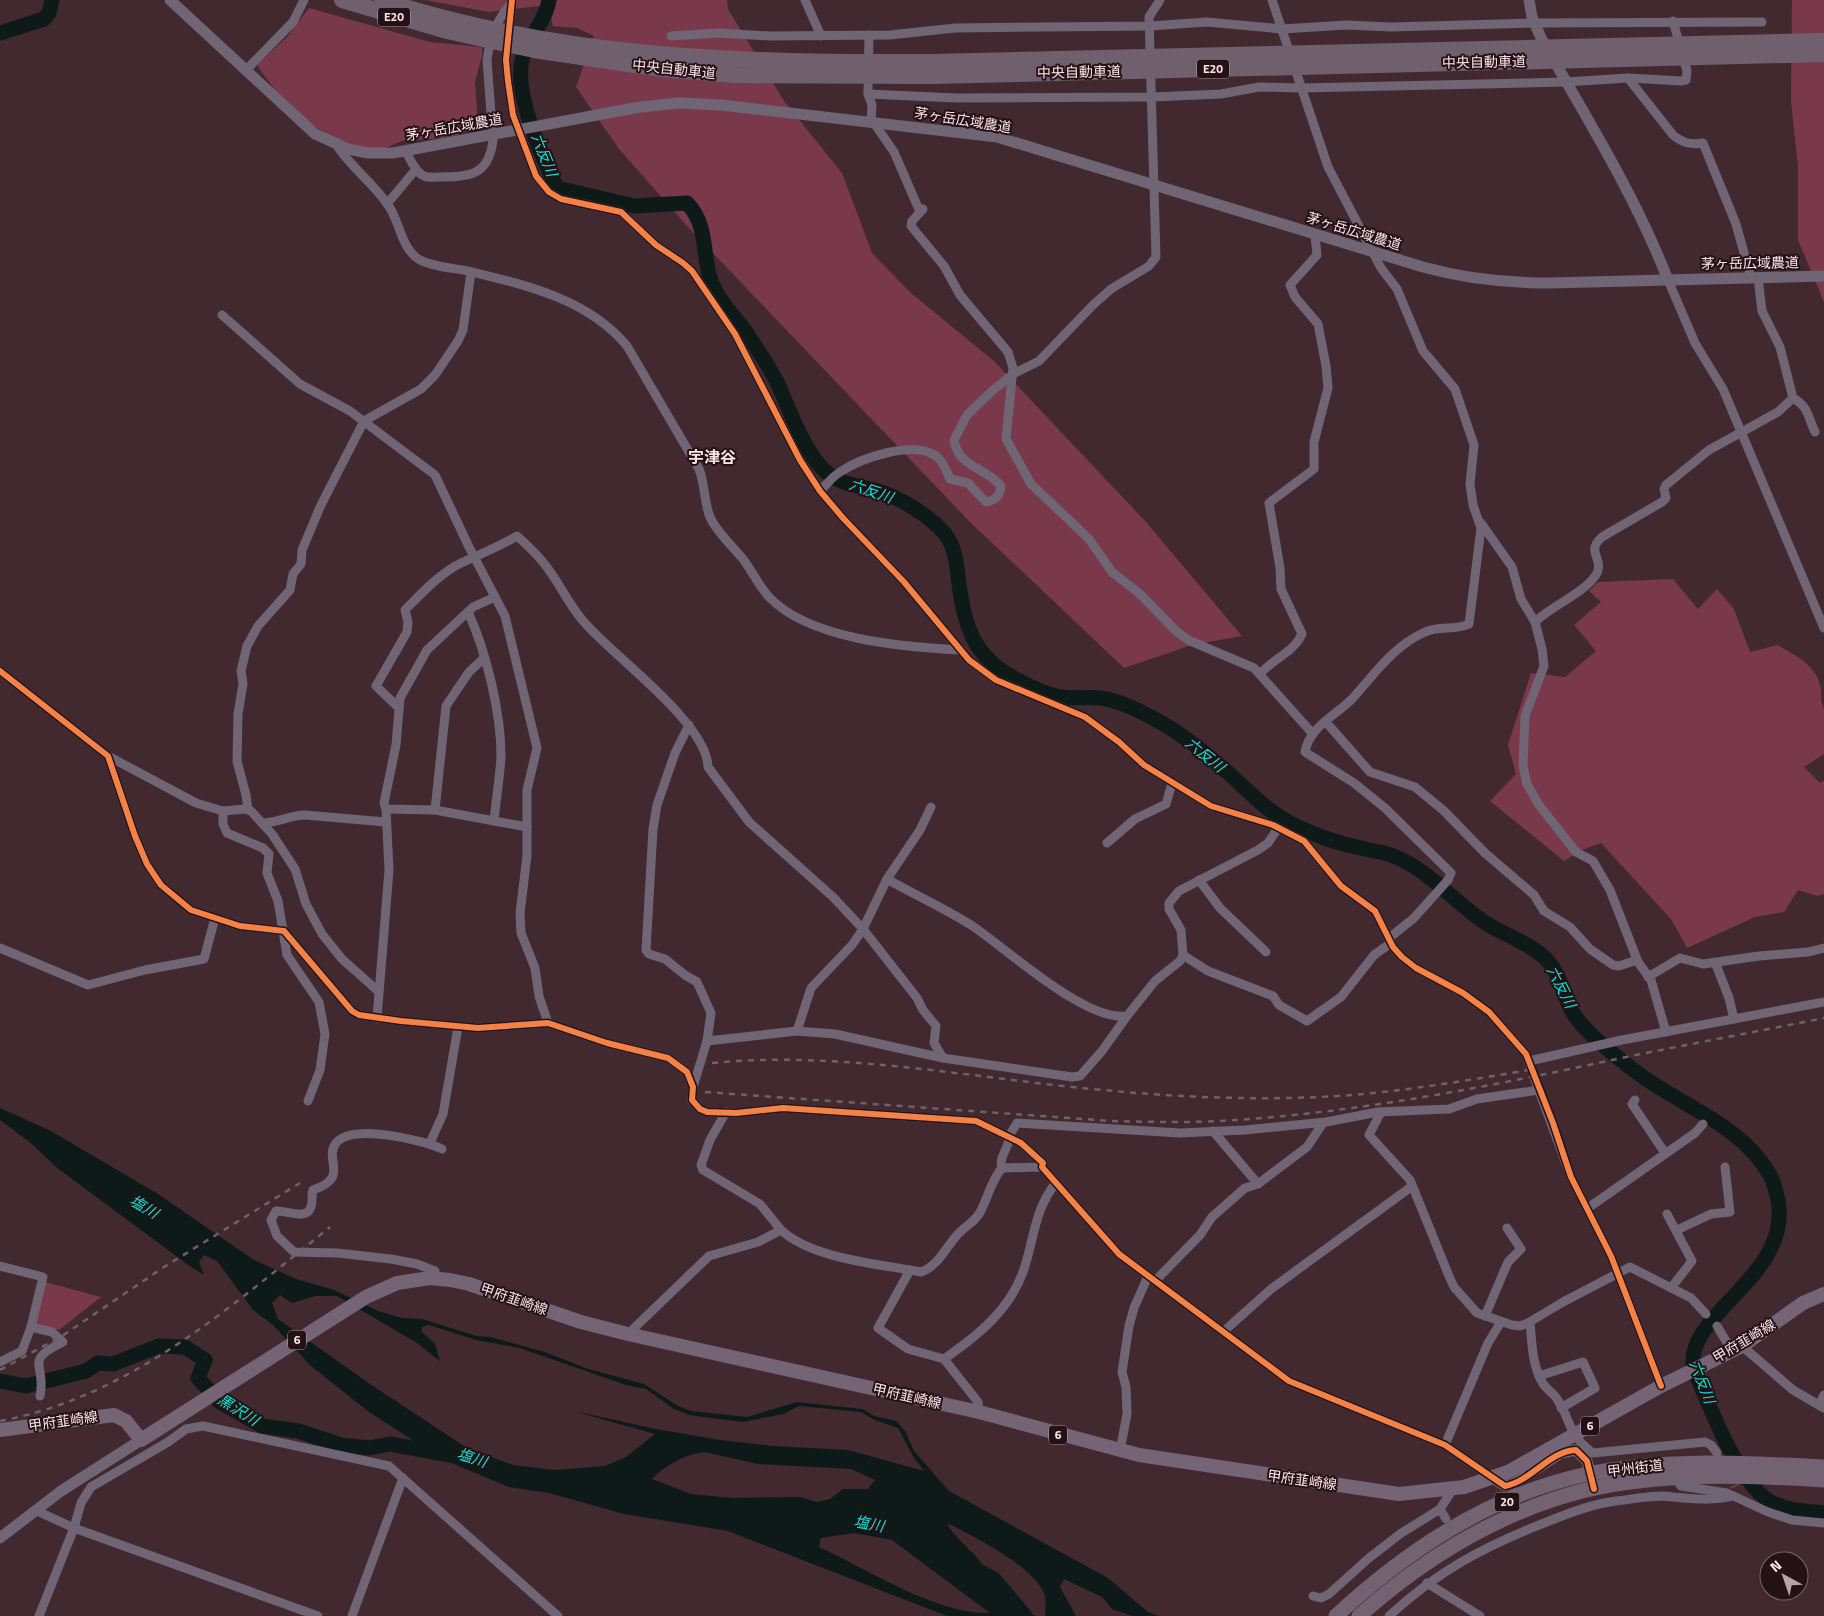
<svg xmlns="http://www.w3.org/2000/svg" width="1824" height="1616" viewBox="0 0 1824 1616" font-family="'Titillium Web','Noto Sans JP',sans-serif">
  <rect width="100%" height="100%" fill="#41292f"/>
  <g fill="#7a394a">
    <polygon points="425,0 727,0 728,9 784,101 842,173 872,253 911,293 995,362 1146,522 1242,636 1192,645 1124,668 970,522 687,226 619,149 576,87 594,36 577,28 553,26 548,5 489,12"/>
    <polygon points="1792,0 1824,0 1824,302 1798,240 1798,167 1791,101"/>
    <path d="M 309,8 L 430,42 L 482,47 L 482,56 L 475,82 L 478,126 C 457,139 433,139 408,140 C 398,140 389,149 379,149 C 328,149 283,105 257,65 L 287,37 Z"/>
    <path d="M 1673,579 L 1698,609 L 1717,589 L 1734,609 L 1750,652 L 1777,645 C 1799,657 1824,669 1821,700 L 1824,709 L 1824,754 L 1804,767 L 1820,783 L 1824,781 L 1824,894 L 1818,896 L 1798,890 L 1784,912 L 1755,917 L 1687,948 L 1671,919 L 1601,843 L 1582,850 L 1564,861 L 1490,801 L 1516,774 L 1508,745 L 1531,673 L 1565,677 L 1596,651 L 1574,625 L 1601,602 L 1589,591 L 1598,582 Z"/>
    <polygon points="45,1282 101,1297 59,1330 35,1325"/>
  </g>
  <path fill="#0d1a18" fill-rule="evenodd" d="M 0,1108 L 51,1131 L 158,1194 L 254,1260 L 296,1279 L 334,1290 L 378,1311 L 402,1318 L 422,1319 L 476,1336 L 490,1337 L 545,1352 L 588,1369 L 644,1384 L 678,1406 L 691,1411 L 747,1417 L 797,1402 L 862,1409 L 874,1416 L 896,1421 L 905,1431 L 914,1451 L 949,1491 L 1108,1578 L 1148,1612 L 1159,1616 L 1132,1616 L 1112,1609 L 1102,1597 L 1064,1579 L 1060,1587 L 1076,1616 L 1045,1616 C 1045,1609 1047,1599 1044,1593 C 1034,1567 972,1535 947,1523 C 951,1534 971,1550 980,1561 C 988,1572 990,1584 999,1594 C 1007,1603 1026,1612 1036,1616 L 947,1616 L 728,1531 L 624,1514 L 549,1493 L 509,1487 L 442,1459 L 369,1412 L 311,1366 L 273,1325 L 253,1310 L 217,1261 L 204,1255 L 199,1262 L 204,1275 L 191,1267 L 56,1167 L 31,1143 L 0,1120 ZM 280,1295 L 292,1303 L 315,1296 L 337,1296 L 417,1343 L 440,1361 L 435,1344 L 422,1332 L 422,1327 L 429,1325 L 476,1340 L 520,1348 L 626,1385 L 646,1389 L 674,1409 L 689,1415 L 743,1422 L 783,1414 L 799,1406 L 861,1412 L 875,1420 L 898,1428 L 914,1458 L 924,1471 L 848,1450 L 773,1446 L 720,1440 L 656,1429 L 573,1411 L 655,1434 L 626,1457 L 605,1466 L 555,1470 L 513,1465 L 467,1448 L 370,1384 L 278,1319 L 272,1303 ZM 704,1452 L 758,1464 L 851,1469 L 875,1480 L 868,1489 L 843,1489 L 830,1499 L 817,1502 L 800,1497 L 732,1498 L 691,1494 L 652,1479 C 664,1466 686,1454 704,1452 ZM 854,1533 L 892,1540 L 990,1613 C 937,1615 867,1569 819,1547 L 821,1538 Z"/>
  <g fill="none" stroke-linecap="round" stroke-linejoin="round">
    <g stroke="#0d1a18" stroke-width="15">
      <path d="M 549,0 C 546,21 527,39 522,60 C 514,93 542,158 557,188 L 634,206 L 687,203 C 708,225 702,251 710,278 C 716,297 732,314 744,329 C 755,346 768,364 777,382 C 789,408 802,447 822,468 C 837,485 858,485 878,491 C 901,498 930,516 945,534 C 956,548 957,567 959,584 C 963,614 969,643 993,664 C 1009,677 1036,691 1056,696 C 1071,700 1085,696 1100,698 C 1117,700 1134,708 1149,716 C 1181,732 1208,755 1235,779 C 1252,795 1269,812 1290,823 C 1313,835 1340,844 1365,849 C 1374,851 1382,852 1391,855 C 1427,868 1453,901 1484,922 C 1504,935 1528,942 1545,958 C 1561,973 1562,995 1573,1013 C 1587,1034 1611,1052 1631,1068 C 1675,1104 1740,1122 1770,1175 C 1774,1182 1776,1192 1778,1200 C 1792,1276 1686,1313 1693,1367 C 1708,1402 1738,1484 1771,1502 C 1788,1511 1806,1511 1824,1513"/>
      <polyline points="0,33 44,19 49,13 52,0"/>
      <polyline points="0,1381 26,1386 86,1371 98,1363 113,1364 159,1346 185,1347 205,1360 198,1378 220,1402 262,1426 298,1431 341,1445 369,1448 390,1444 450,1455"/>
      <polyline points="972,1567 994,1579 1025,1616"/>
    </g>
    <polyline stroke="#5d454b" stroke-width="9" stroke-dasharray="9 4.5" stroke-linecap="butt" points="1728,1473 1735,1487"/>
    <g stroke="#706575" stroke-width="9">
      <polyline points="512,0 506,60 508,81 513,115 536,176 549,192 561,199 621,212 656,245 683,263 692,271 735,334 800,460 820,491 843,518 904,582 969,660 996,680 1085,717 1119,742 1144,765 1211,806 1273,825 1304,841 1341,886 1375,911 1393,947 1402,957 1416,968 1463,993 1489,1012 1526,1054 1531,1068"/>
      <polyline points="805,0 821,36"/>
      <path d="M 1272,0 L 1328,167 L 1381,268 L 1397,289 L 1423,351 L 1455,389 L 1474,445 L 1470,484 L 1473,505 L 1481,528 L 1469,624 C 1455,631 1439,625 1425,632 C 1393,646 1374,675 1352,699 C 1335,716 1309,727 1305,752 L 1354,783 L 1385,808 L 1451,873 L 1448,880 L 1414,918 L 1389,938"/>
      <polyline points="869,35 868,94 872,105 871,123"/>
      <polyline points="671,36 718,33 770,36 890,35 955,28 1150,26 1207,22 1282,29 1347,25 1391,27 1535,23 1762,22"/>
      <polyline points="246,70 293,22 304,0"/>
      <path d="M 1628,78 L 1673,135 C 1683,143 1690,145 1703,143 L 1736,224 L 1751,278"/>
      <polyline points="868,94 956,98 1152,97 1221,94 1259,87 1302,88 1566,82 1628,78 1682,81 1686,80 1687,71 1673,21"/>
      <polyline points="874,123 894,152 920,212"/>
      <path d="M 336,144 C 351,168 375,184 390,208 C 400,224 402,250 420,260 C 433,267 454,268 468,271 C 526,285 588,299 627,346 L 699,469 C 705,484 704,502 710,517 C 715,530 734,548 743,559 C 752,571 759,586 769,597 C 810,640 904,647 961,650"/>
      <path d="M 405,151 C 410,158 415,172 424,176 C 429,178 437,177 443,177 C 473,177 489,173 493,140 L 487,60 C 490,38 497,18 512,3"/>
      <polyline points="387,204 416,169"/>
      <polyline points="923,209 912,221 911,226 944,266 960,295 1008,352 1013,368 1006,439 1031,484 1089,539 1112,572 1140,594 1176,631 1188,640 1254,668 1313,734"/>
      <path d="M 1758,278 L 1762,311 L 1780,347 L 1793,398 C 1809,407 1808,418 1815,432"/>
      <polyline points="1668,280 1695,343 1723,389 1824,628"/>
      <polyline points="222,315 300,384 350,411 435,475 469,547 505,616 537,748 527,790 527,856 520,913 521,933 535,968 539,996 548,1023"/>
      <path d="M 820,491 C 826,485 832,477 840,472 C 861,458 913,440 936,456 C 944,462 946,471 950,479 L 968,483 L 986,502 C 996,500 1000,496 1001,486 C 986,467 958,468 954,440 L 967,415 L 992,391 L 1013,374 L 1039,361 L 1093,305 L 1111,289 L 1149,266 L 1156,257 L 1149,17 L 1160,0"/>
      <polyline points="1481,523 1512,567 1521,599 1535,622 1542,649 1544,666 1525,716 1523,766 1527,784 1539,805 1576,852 1593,861 1610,890 1638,962 1651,980 1666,1032"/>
      <polyline points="495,597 473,607 427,650 400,698 396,745 384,803 386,809 435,810 527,827"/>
      <path d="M 468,612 C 486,651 501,712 501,756 C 500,777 496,799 494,821"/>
      <path d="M 1535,622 C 1551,606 1587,592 1597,573 C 1604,558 1585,552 1602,537 L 1662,502 L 1666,498 L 1664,489 L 1666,485 L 1709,450 L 1778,412 L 1793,398"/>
      <polyline points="0,671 108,756 135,836 147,864 161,885 191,910 240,926 284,931 352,1011 359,1015 401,1021 478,1028 548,1023 607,1043 668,1058 687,1072 693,1087 692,1100 700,1109 707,1112 736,1113 783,1108 976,1121 1021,1143 1043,1163 1042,1167 1119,1254 1289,1381 1445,1445 1493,1478"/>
      <path d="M 1261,673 C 1273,659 1294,652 1302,634 L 1281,589 L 1280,568 L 1269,503 L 1314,469 L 1314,442 L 1328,388 L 1326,366 L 1318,324 L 1295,297 L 1290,285 L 1317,255 L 1315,235"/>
      <path d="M 399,708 L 376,686 L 407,632 L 408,622 L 405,610 C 422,593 439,574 461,563 C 480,554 499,547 517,536 C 527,545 538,555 546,566 C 560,584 569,605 584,622 C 614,657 707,723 708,767 L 749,822 L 833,897 L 863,929 L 917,998 L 923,1010 L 936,1026 L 934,1043 L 943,1058"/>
      <polyline points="1325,721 1370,772 1415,787 1443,810 1485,853 1534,895 1544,911 1570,927 1590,949 1613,965 1619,966 1637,960"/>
      <polyline points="689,725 675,753 657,805 653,829 646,950 649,954 665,959 685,975 697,982 711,1013 707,1041 693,1087"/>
      <polyline points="108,756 196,803 223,811 245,809 251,811 272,834 295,869 306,904 322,934 342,959 378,991"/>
      <polyline points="248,810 246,795 237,761 238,714 243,684 241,671 247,646 258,626 290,590 293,574 301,564 302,550 321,505 364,421 421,389 435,375 458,341 463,330 471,272"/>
      <polyline points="435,810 446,706 469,672 484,658"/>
      <polyline points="223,811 223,824 227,833 263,848 269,854 267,873 278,901 287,955 319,1002 325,1034 320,1070 308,1101"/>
      <path d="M 262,823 C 278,823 290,815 305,815 L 386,822"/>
      <polyline points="1107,843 1135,819 1166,804 1172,783"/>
      <path d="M 887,879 C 915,895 944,908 971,925 C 1006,948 1085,1022 1127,1016 L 1155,981 L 1180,961 L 1183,955 L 1181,930 L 1169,909 L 1169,903 L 1179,891 L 1258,850 L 1268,843 L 1278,828"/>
      <polyline points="1199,880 1220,908 1266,952"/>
      <polyline points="0,948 88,985 145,970 204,959 215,918"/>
      <polyline points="1183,955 1208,971 1273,996 1279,1005 1307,1021 1341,997 1374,955 1391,943"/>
      <polyline points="1715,962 1729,998 1734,1019"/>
      <polyline points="1648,977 1680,958 1703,964 1759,956 1808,952 1824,948"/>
      <polyline points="377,1018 389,870 386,809"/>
      <polyline points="797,1031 835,1034 943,1058 1072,1077 1080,1076 1102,1051 1127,1016"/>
      <polyline points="707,1041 797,1031 811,988 852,945 863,929 887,879 920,830 931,807"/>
      <polyline points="1529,1061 1622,1040 1824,1002"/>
      <polyline points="1535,1080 1571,1177 1611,1256 1661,1386"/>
      <polyline points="1635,1100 1632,1104 1665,1153"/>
      <polyline points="726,1112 710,1140 701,1165 703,1170 760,1204 781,1230"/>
      <polyline points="1381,1112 1369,1135 1410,1180 1449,1276 1454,1287 1477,1313 1512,1325 1520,1326 1528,1323 1563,1302 1630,1267 1691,1298 1706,1314"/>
      <polyline points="1213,1131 1258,1184"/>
      <polyline points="430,1143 443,1114 458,1027"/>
      <path d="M 1002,1168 C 998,1156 1010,1148 1009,1136 L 1017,1123 L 1180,1133 L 1245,1130 L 1326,1122 L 1378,1112 L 1449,1109 L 1477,1099 L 1539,1090"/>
      <polyline points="1588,1208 1695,1133 1703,1124"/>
      <polyline points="1667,1214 1692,1261 1671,1288"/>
      <polyline points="1677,1230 1711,1214 1730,1212 1725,1167"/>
      <path d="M 0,1266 L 43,1277 L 31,1327 L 52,1332 L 63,1342 C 22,1362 47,1363 40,1396"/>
      <polyline points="910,1270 878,1328 908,1349 944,1359 978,1402 979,1412"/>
      <path d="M 435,1271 L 417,1264 L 391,1259 L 337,1253 L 294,1252 L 277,1236 L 271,1220 L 276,1211 C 286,1210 306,1221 311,1207 C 313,1201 311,1195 313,1190 C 351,1177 323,1160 336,1143 C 353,1123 422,1140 442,1149"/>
      <polyline points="1155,1281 1200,1235 1212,1217 1245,1188 1258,1184 1307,1147 1323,1123"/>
      <polyline points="1485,1316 1508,1262 1521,1249 1507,1228"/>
      <path d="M 1530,1322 C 1532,1343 1532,1364 1542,1382 C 1546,1389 1553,1393 1557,1399 C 1573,1423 1566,1433 1593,1453 L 1705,1442 L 1711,1445 L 1717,1453"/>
      <polyline points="1717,1326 1732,1351"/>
      <polyline points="1223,1332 1271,1289 1411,1187"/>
      <path d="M 628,1334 L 709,1256 L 758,1242 L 781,1230 C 812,1259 880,1264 921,1272 C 939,1266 947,1245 959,1233 C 966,1226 974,1222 979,1214 C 988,1199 990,1182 1002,1168 L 1042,1167"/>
      <polyline points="1742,1346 1793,1390 1824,1408"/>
      <path d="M 944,1359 C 977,1336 1009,1311 1023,1272 C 1034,1241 1034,1209 1056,1183"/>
      <polyline points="0,1362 22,1351 31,1327"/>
      <polyline points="1539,1376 1583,1362 1595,1388 1561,1408"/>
      <polyline points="1819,1405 1824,1395"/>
      <polyline points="1445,1445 1488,1343 1501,1322"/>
      <polyline points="1120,1451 1127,1414 1126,1387 1122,1372 1129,1326 1134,1308 1148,1276"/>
      <polyline points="1675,1478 1681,1486 1727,1493 1768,1512 1792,1520 1824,1523"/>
      <polyline points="1440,1509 1446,1519"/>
      <polyline points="35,1510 74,1528 318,1616"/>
      <polyline points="1427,1583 1480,1616"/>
      <polyline points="1313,1596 1321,1598 1329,1594 1369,1558 1400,1534 1440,1509 1453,1489"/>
      <polyline points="39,1616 74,1528 81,1503 91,1487 168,1442 186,1429 203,1426 389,1466 558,1616"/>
      <polyline points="352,1616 403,1478"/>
      <path d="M 1389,1616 C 1438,1571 1483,1547 1544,1523 C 1567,1514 1591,1504 1616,1501 C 1634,1499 1656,1494 1673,1497 C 1693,1499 1713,1501 1733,1496"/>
    </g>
    <g stroke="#706575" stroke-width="11">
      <path d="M 170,0 L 315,134 L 348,149 L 368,153 L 393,153 L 640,107 L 679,103 L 721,105 L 997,137 L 1423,267 C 1466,279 1506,283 1550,283 L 1824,276"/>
      <path d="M 1529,0 L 1532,17 L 1541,38 C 1586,117 1635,195 1668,280"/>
      <polyline points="1493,1478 1505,1486 1513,1484 1561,1453 1576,1450 1587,1461 1592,1480"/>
      <polyline points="0,1538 61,1491 141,1440"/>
    </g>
    <polyline stroke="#746475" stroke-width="14" points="0,1430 114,1415 126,1421 141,1440 366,1297 397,1283 430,1278 450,1280 469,1284 581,1322 628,1334 979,1412 1139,1455 1399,1494 1464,1487 1508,1472 1661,1386 1742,1346 1803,1303 1824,1294"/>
    <g stroke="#726272" stroke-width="15">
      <path d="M 1336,1616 C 1405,1552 1489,1496 1583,1475 C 1662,1458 1744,1463 1824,1467"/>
      <path d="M 1359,1616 C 1423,1559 1497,1513 1582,1491 C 1661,1472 1744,1475 1824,1480"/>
    </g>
    <g stroke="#70606e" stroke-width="16">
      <polyline points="342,0 447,31 534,50 662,69 735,75 932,76 1824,54"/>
      <path d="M 382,0 C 565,59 743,63 932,62 L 1824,41"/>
    </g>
    <g stroke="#6f616b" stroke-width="2.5" stroke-dasharray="6 6" stroke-linecap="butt">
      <path d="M 712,1063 C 846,1050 980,1080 1114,1091 C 1190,1098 1275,1101 1352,1095 C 1411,1090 1470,1080 1528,1070"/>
      <path d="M 705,1092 L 1111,1121 C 1153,1122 1194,1123 1236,1120 C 1369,1111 1501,1084 1631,1056 C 1695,1043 1760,1031 1824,1018"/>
      <polyline points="0,1370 62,1336 164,1267 300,1183"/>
      <path d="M 0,1421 C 130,1397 230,1307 330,1227"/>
    </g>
    <defs>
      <g id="cycleway">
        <polyline points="512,0 506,60 508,81 513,115 536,176 549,192 561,199 621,212 656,245 683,263 692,271 735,334 800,460 820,491 843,518 904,582 969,660 996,680 1085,717 1119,742 1144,765 1211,806 1273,825 1304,841 1341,886 1375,911 1393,947 1402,957 1416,968 1463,993 1489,1012 1526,1054 1553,1123 1571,1177 1611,1256 1661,1386"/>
        <path d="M 0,671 L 108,756 L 135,836 L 147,864 L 161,885 L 191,910 L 240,926 L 284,931 L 352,1011 L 359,1015 L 401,1021 L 478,1028 L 548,1023 L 607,1043 L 668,1058 L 687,1072 L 693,1087 L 692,1100 L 700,1109 L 707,1112 L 736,1113 L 783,1108 L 976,1121 L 1021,1143 L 1043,1163 L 1042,1167 L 1119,1254 L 1289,1381 L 1445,1445 L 1505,1486 C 1532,1481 1549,1451 1576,1450 L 1587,1461 L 1594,1489"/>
      </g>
    </defs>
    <use href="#cycleway" stroke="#241115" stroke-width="9"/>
    <use href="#cycleway" stroke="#f48246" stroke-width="6"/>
  </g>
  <g text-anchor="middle" stroke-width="4" stroke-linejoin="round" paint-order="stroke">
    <g fill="#241115" stroke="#bba4a9" stroke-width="1">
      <rect x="378" y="7.5" width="32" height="19" rx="4"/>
      <rect x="1197" y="59.5" width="32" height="19" rx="4"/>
      <rect x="288" y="1330.5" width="18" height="19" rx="4"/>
      <rect x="1581" y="1416.5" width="18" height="19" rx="4"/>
      <rect x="1049" y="1425.5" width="18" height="19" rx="4"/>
      <rect x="1494.5" y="1492.5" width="25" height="19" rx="4"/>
    </g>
    <g font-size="12" font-weight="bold" fill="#fce3e8">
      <text x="394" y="21">E20</text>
      <text x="1213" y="73">E20</text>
      <text x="297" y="1344">6</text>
      <text x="1590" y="1430">6</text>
      <text x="1058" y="1439">6</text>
      <text x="1507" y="1506">20</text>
    </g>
    <g font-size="14" fill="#fce3e8" stroke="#241115">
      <text transform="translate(1484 62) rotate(-1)" y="5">中央自動車道</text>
      <text transform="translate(674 69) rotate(6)" y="5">中央自動車道</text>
      <text transform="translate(1079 72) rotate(-1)" y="5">中央自動車道</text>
      <text transform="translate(963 120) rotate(9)" y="5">茅ヶ岳広域農道</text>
      <text transform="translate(454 127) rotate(-10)" y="5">茅ヶ岳広域農道</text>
      <text transform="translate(1354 231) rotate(17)" y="5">茅ヶ岳広域農道</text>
      <text transform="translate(1750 263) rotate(-1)" y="5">茅ヶ岳広域農道</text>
      <text transform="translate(514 1299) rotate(19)" y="5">甲府韮崎線</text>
      <text transform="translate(1744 1341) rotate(-31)" y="5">甲府韮崎線</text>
      <text transform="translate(907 1396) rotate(13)" y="5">甲府韮崎線</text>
      <text transform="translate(63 1421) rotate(-8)" y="5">甲府韮崎線</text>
      <text transform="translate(1635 1468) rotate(-7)" y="5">甲州街道</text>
      <text transform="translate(1302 1480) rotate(8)" y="5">甲府韮崎線</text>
    </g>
    <g font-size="15" font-style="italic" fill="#01e5d4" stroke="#241115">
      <text transform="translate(544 155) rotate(68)" y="5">六反川</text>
      <text transform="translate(871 491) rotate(19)" y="5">六反川</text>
      <text transform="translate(1205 755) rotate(39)" y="5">六反川</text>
      <text transform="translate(1561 987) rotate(63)" y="5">六反川</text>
      <text transform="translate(144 1207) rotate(31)" y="5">塩川</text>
      <text transform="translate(1702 1382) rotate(69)" y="5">六反川</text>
      <text transform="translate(238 1410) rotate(32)" y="5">黒沢川</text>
      <text transform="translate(472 1458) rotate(18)" y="5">塩川</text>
      <text transform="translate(869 1524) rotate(10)" y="5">塩川</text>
    </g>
    <g font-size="16" font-weight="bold" fill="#fce3e8" stroke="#241115">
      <text x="712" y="463">宇津谷</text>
    </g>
  </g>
  <g transform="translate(1784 1576) rotate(320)"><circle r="24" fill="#241115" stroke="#7a6569"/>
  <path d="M0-4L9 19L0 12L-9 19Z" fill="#bba2a7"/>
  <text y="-8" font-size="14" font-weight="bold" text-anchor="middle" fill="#fce3e8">N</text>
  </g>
</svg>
